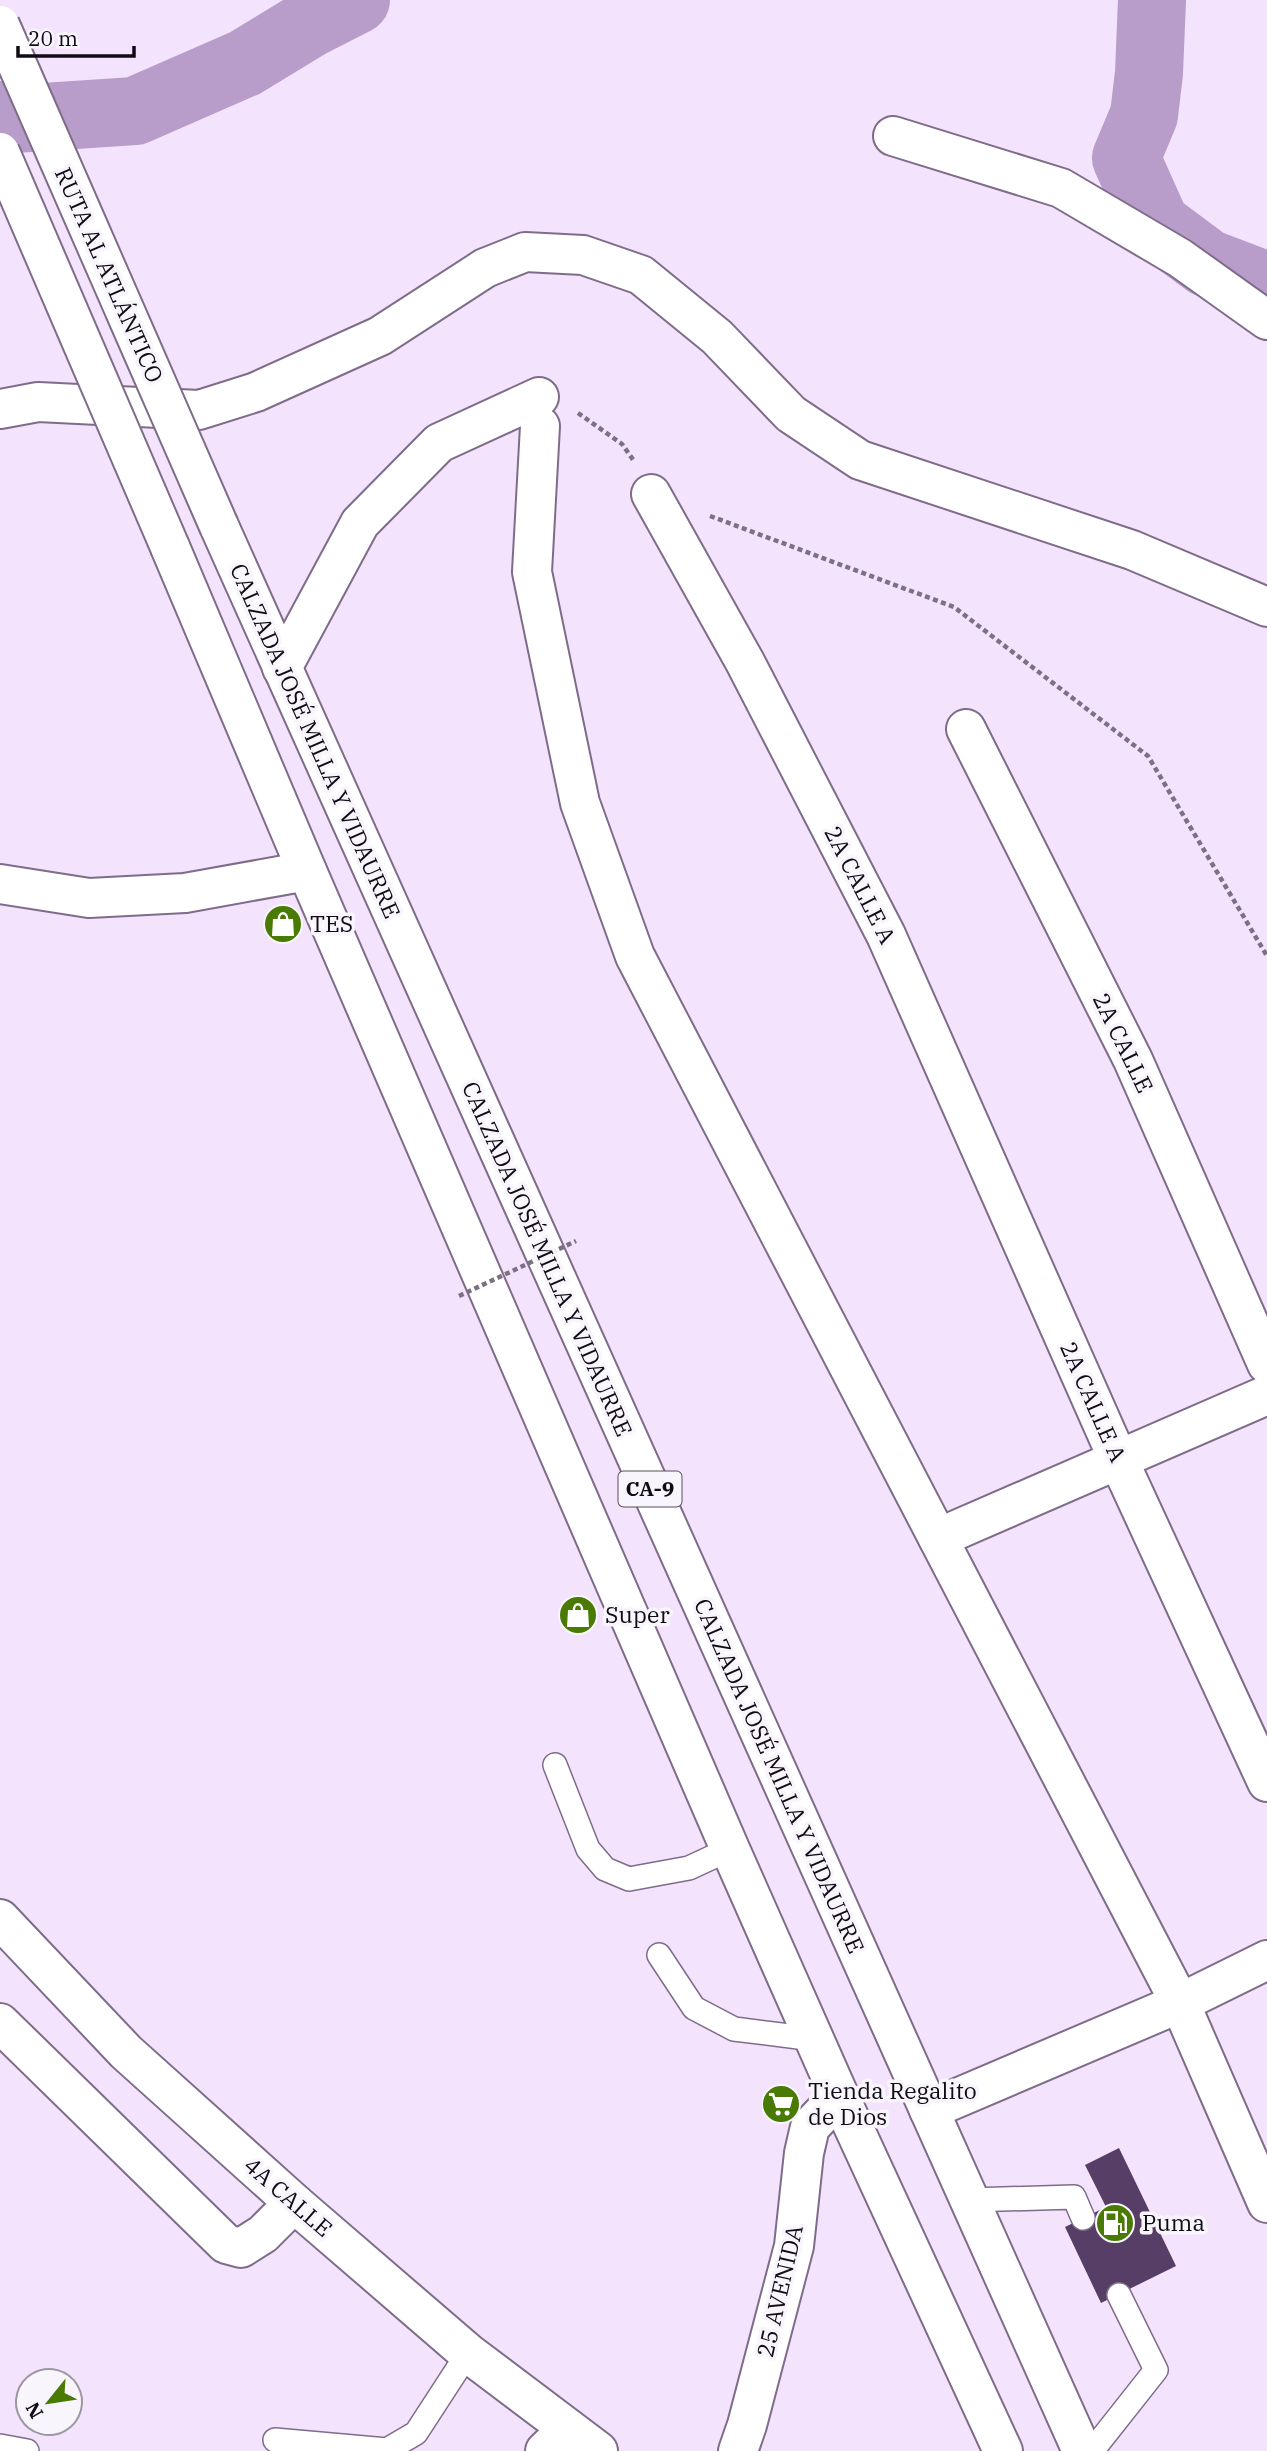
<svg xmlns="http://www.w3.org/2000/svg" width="1267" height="2451" viewBox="0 0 1267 2451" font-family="'IBM Plex Serif',serif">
  <rect width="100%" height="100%" fill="#f3e3fd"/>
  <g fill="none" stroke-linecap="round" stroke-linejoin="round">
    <g stroke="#b89cc9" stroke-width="68">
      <polyline points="1152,0 1149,73 1144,115 1126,158 1156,225 1207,263 1267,286"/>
      <polyline points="0,115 14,119 135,111 245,63 309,24 356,0"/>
    </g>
  </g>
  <polygon fill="#573e66" points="1119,2148 1176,2266 1101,2303 1065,2227 1106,2207 1085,2165"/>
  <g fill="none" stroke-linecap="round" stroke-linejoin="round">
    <defs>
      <g id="service">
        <polyline points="555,1765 588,1849 605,1869 629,1879 689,1868 730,1849"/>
        <polyline points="659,1955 694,2008 734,2029 814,2039"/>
        <polyline points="970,2200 1074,2197 1083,2218"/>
        <polyline points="275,2440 387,2450 416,2433 468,2353"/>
        <polyline points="0,2446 27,2451"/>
        <polyline points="1092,2451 1156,2370 1119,2295"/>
      </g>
      <g id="minor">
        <polyline points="893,136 1061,188 1180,258 1267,320"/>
        <polyline points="0,409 38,402 199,410 256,392 380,336 485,268 525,252 583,255 641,275 717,337 791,414 860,460 1132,550 1267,607"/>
        <polyline points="540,426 532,572 580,803 635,956 1180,2003 1267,2203"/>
        <polyline points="651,494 745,662 886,935 1118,1459 1267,1782"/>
        <polyline points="282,668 360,523 439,443 539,397"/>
        <polyline points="966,729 1133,1060 1267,1364"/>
        <polyline points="0,884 89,898 185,893 307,871"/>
        <polyline points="938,1538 1267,1395"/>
        <polyline points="0,2023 226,2244 241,2248 263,2234 294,2203"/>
        <polyline points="929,2110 1180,2003 1267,1960"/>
        <polyline points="545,2451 568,2429"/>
        <polyline points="738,2451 747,2425 794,2246 804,2153 810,2127 826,2110 842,2102"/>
      </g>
      <polyline id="secondary" points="0,1919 126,2052 294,2203 468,2353 598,2451"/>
      <g id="trunk">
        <polyline points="219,526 1082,2451"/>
        <polyline points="170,547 307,871 730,1849 842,2102 1003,2451"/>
      </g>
    </defs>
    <use href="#service" stroke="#7e6c89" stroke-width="26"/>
    <use href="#minor" stroke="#7e6c89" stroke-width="42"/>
    <use href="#secondary" stroke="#7e6c89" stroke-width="42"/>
    <use href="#trunk" stroke="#7e6c89" stroke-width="42"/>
    <g stroke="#7c7183" stroke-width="4.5" stroke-dasharray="5 3.5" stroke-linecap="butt">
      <polyline points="578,413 622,444 634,461"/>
      <polyline points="710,516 954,607 1148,756 1267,956"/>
    </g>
    <use href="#service" stroke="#fff" stroke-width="23"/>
    <use href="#minor" stroke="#fff" stroke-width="38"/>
    <use href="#secondary" stroke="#fff" stroke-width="38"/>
    <use href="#trunk" stroke="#fff" stroke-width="38"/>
    <defs>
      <g id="trunk-bridge">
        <polyline points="0,25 219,526"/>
        <polyline points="0,152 170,547"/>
      </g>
    </defs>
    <use href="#trunk-bridge" stroke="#7e6c89" stroke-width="42" stroke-linecap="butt"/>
    <polyline stroke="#7c7183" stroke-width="4.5" stroke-dasharray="5 3.5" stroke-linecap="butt" points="459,1296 576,1241"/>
    <use href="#trunk-bridge" stroke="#fff" stroke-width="38"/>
  </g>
  <defs>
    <symbol id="shop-disc" viewBox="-11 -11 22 22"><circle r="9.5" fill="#487a04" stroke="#f9f5fc"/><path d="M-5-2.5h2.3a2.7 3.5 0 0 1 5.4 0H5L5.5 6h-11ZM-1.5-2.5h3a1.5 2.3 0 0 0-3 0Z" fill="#fff"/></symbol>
    <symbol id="supermarket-disc" viewBox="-11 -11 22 22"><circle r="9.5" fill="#487a04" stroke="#f9f5fc"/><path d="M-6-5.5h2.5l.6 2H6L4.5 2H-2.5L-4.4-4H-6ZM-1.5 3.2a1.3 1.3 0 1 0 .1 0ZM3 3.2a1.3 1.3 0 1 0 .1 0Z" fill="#fff"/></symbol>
    <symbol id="fuel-disc" viewBox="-11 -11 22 22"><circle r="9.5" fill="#487a04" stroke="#f9f5fc"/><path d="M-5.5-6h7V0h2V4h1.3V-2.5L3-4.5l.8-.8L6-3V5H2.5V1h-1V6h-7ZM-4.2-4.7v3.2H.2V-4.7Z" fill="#fff"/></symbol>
  </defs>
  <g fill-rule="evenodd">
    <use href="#shop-disc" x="261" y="902" width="44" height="44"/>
    <use href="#shop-disc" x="556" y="1593" width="44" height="44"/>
    <use href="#supermarket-disc" x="759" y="2082" width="44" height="44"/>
    <use href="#fuel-disc" x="1093" y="2201" width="44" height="44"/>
  </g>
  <g text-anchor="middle" stroke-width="7" stroke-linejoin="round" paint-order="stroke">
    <rect fill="#f9f5fc" stroke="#57515a" stroke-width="2" x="618.5" y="1471.5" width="63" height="35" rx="5"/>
    <g font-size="21" font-weight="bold" fill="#110b15">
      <text x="650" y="1496">CA-9</text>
    </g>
    <g font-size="23" fill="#110b15" stroke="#f9f5fc">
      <text transform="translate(109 275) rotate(66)" y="8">RUTA AL ATLÁNTICO</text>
      <text transform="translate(315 741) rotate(66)" y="8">CALZADA JOSÉ MILLA Y VIDAURRE</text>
      <text transform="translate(860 885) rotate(63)" y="8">2A CALLE A</text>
      <text transform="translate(1123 1043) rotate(64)" y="8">2A CALLE</text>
      <text transform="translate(547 1259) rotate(66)" y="8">CALZADA JOSÉ MILLA Y VIDAURRE</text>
      <text transform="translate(1093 1402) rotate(66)" y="8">2A CALLE A</text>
      <text transform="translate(779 1776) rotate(66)" y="8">CALZADA JOSÉ MILLA Y VIDAURRE</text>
      <text transform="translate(288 2197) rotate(41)" y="8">4A CALLE</text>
      <text transform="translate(780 2291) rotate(-77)" y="8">25 AVENIDA</text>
    </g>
    <g font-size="23" fill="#110b15" stroke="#f9f5fc" text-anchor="start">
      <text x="310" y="932">TES</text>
      <text x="605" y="1623">Super</text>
      <text x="808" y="2099">Tienda Regalito<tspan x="808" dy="26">de Dios</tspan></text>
      <text x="1142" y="2231">Puma</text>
    </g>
  </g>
  <g transform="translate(49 2402) rotate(240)"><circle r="33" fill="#f9f5fc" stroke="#9c97a0" stroke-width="2"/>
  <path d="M0-5L12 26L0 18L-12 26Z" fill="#487a04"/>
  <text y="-10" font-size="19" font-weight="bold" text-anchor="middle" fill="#110b15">N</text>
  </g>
  <path d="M18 46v10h116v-10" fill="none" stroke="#110b15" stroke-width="3.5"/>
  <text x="28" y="46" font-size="21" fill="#110b15" stroke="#f9f5fc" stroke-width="5" paint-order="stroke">20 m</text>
</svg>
